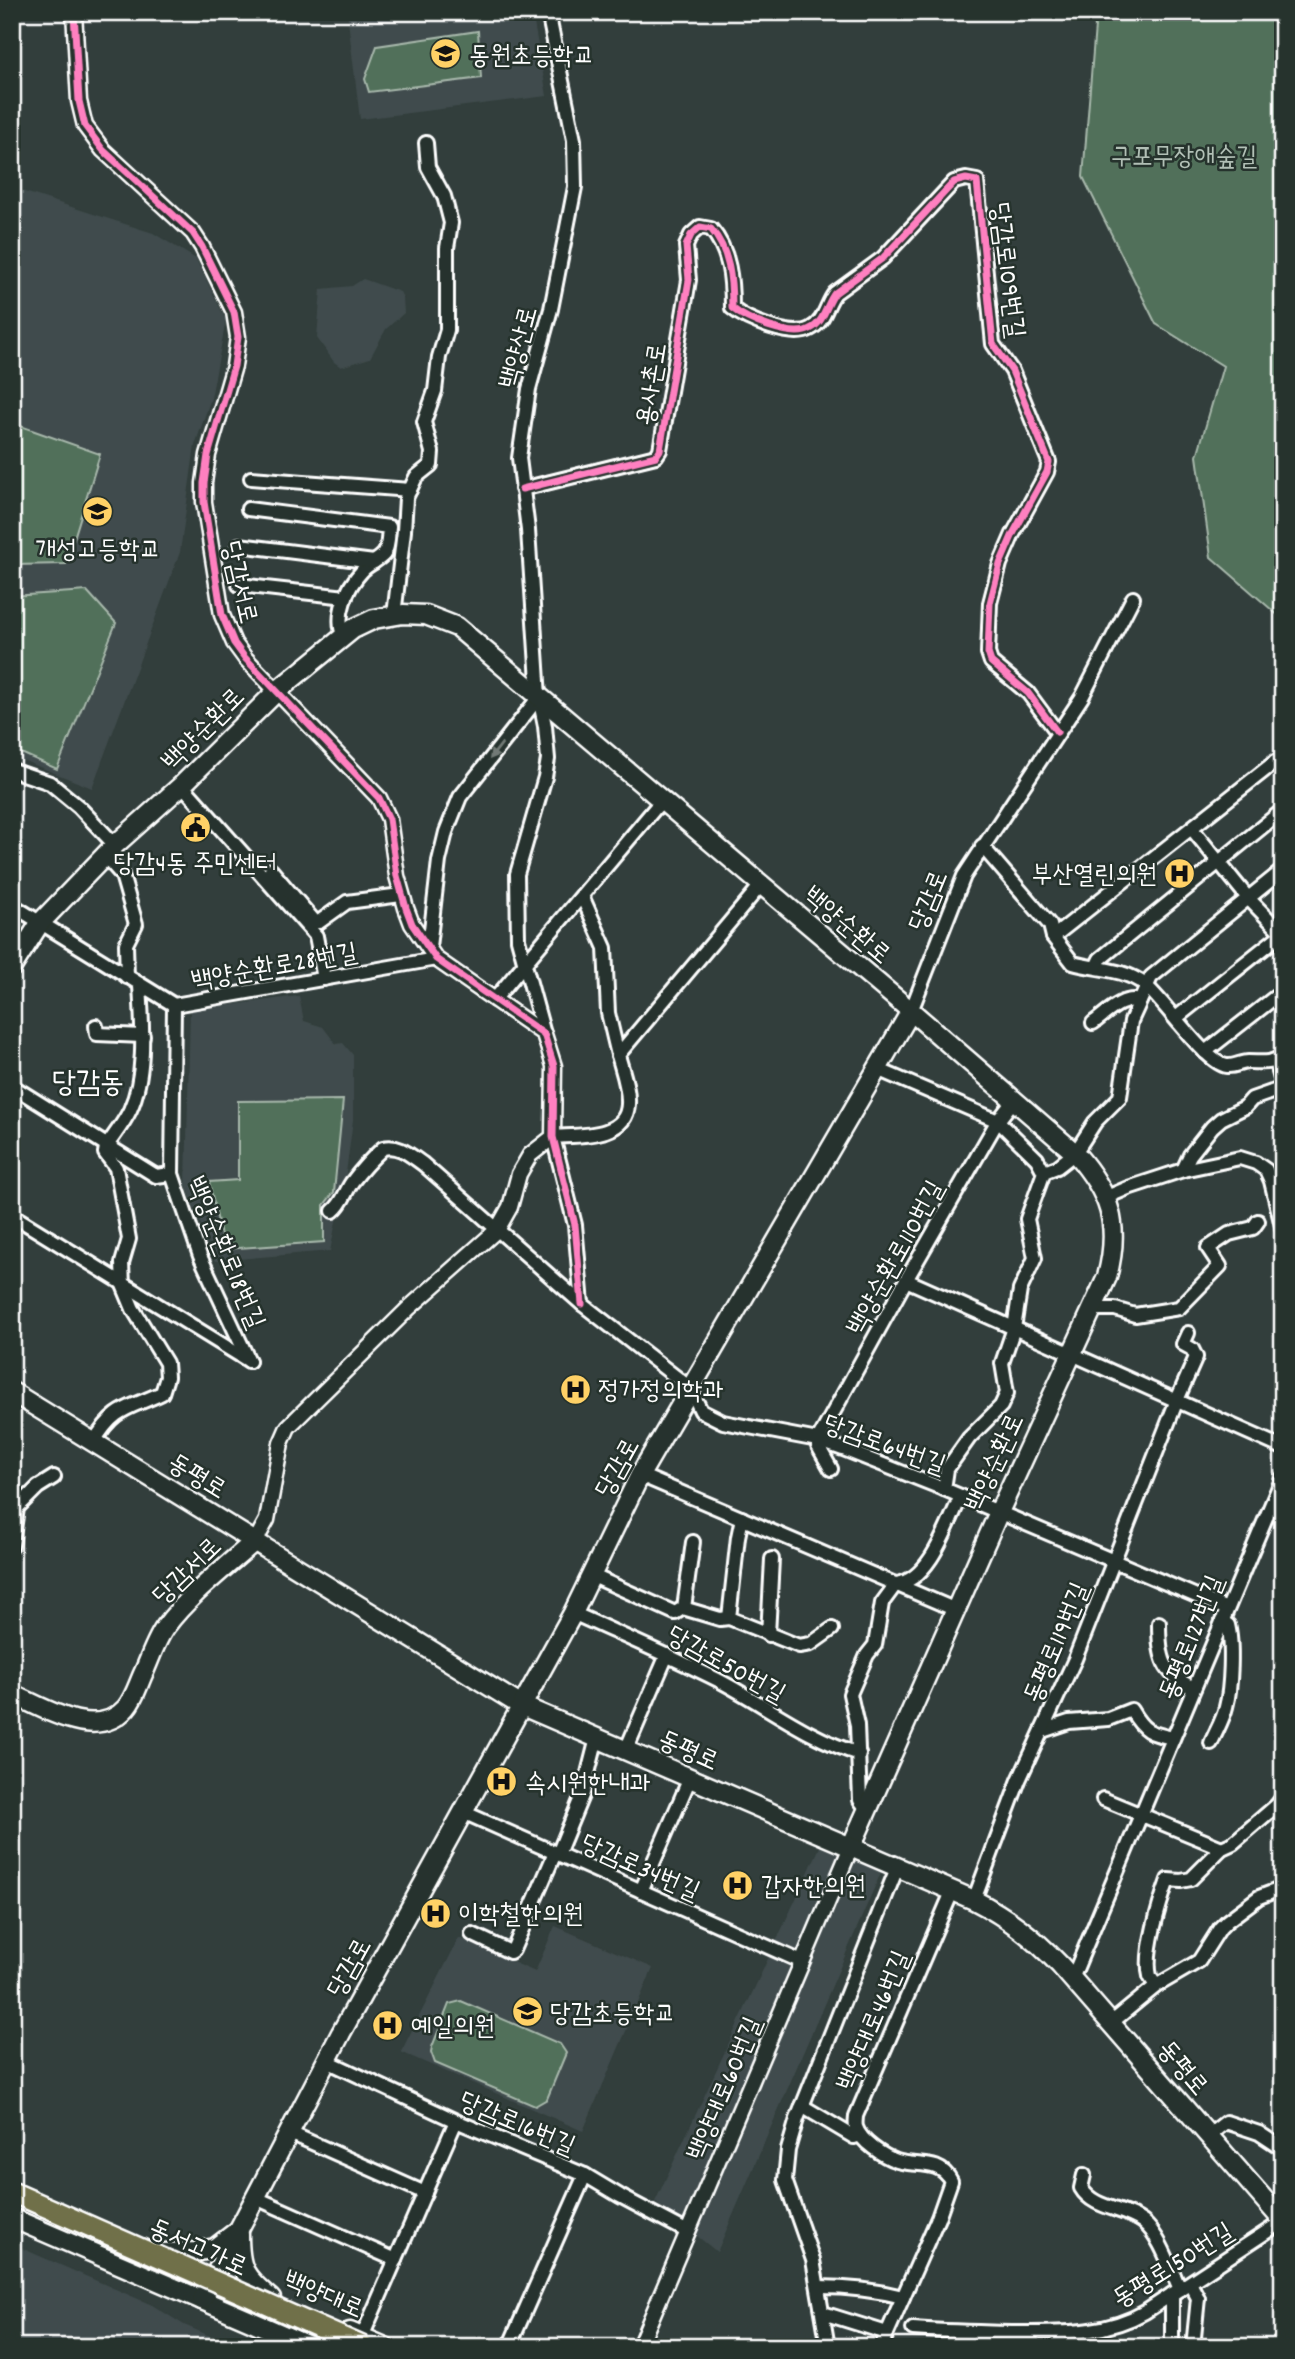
<svg xmlns="http://www.w3.org/2000/svg" width="1295" height="2359" viewBox="0 0 1295 2359" font-family="Dekko,'Poor Story',sans-serif">
  <rect width="100%" height="100%" fill="#323e3c"/>
  <filter id="ink" filterUnits="userSpaceOnUse"><feTurbulence type="fractalNoise" baseFrequency=".0143" numOctaves="2"/><feDisplacementMap in="SourceGraphic" scale="14" xChannelSelector="R" yChannelSelector="G"/><feConvolveMatrix kernelMatrix="1 2 1 2 8 2 1 2 1" color-interpolation-filters="sRGB"/></filter>
  <g filter="url(#ink)">
    <g fill="#404c4d">
      <polygon points="347,12 532,12 547,96 360,119"/>
      <polygon points="12,188 153,233 196,259 226,320 211,398 195,445 180,552 92,788 12,756"/>
      <polygon points="363,279 400,292 403,298 404,313 386,329 370,358 341,367 334,362 317,338 321,289 352,286"/>
      <polygon points="299,996 304,1021 323,1027 336,1044 343,1043 353,1055 353,1120 346,1173 330,1251 215,1261 186,1186 190,1010"/>
      <polygon points="821,1845 882,1870 717,2252 655,2202"/>
      <polygon points="555,1926 653,1968 583,2131 401,2052 459,1938 535,1972"/>
      <polygon points="12,2244 152,2305 184,2325 236,2347 12,2347"/>
    </g>
    <g fill="#51705a" stroke="#a8b8ac" stroke-width="2">
      <polygon points="1087,12 1283,12 1283,617 1280,617 1211,557 1197,456 1223,366 1156,324 1083,177 1095,26"/>
      <polygon points="478,31 481,78 369,92 365,79 377,46"/>
      <polygon points="12,423 100,454 66,564 12,565"/>
      <polygon points="87,591 116,623 57,769 12,749 12,596"/>
      <polygon points="343,1100 334,1192 324,1205 324,1242 224,1249 209,1182 238,1180 238,1101"/>
      <polygon points="461,2001 560,2044 566,2053 547,2099 535,2106 435,2063 431,2052 432,2047 449,2004"/>
    </g>
    <g fill="none" stroke-linecap="round" stroke-linejoin="round">
      <defs>
        <g id="minor">
          <polyline points="251,478 410,490"/>
          <path d="M 522,489 L 656,456 L 660,450 L 689,280 L 686,246 L 691,235 L 700,227 L 711,229 C 730,251 732,280 732,308 C 746,320 793,339 810,329 C 825,322 826,304 835,293 L 883,258 L 954,182 L 966,179 L 977,181 L 993,344 L 1012,371 L 1049,462 L 1047,472 L 1013,534 L 1000,564 L 990,603 L 988,653 L 991,662 L 1028,693 L 1057,732"/>
          <path d="M 248,509 L 389,527 C 388,535 389,547 384,554 C 378,561 368,564 362,571 C 347,587 334,616 344,637"/>
          <polyline points="239,545 374,562"/>
          <polyline points="239,585 346,597"/>
          <polyline points="394,615 404,531 406,498 416,477 431,465 432,452 424,422 435,391 439,357 447,330 447,248 451,223 444,196 428,167 426,143"/>
          <polyline points="12,770 50,783 79,807 115,845"/>
          <polyline points="182,785 316,936 324,979"/>
          <polyline points="1192,829 1248,898 1283,934"/>
          <path d="M 982,846 L 1050,925 L 1053,937 L 1073,963 C 1097,970 1122,968 1144,984 C 1164,1000 1206,1064 1227,1066 C 1234,1067 1241,1062 1248,1062 C 1262,1062 1271,1065 1283,1055"/>
          <polyline points="105,856 122,875 136,924 126,944 127,977"/>
          <polyline points="271,870 315,922 319,922 347,902 401,895"/>
          <polyline points="582,896 605,948 608,1013 618,1055"/>
          <polyline points="12,905 174,1005 436,959"/>
          <polyline points="1053,937 1275,762 1283,767"/>
          <polyline points="429,947 439,861 446,832 460,797 539,697"/>
          <polyline points="1096,967 1100,959 1283,810"/>
          <polyline points="494,1000 662,800"/>
          <polyline points="174,1005 172,1174 200,1256 249,1361"/>
          <polyline points="911,1011 964,876 1082,697 1133,598"/>
          <polyline points="1176,1018 1283,933"/>
          <path d="M 1093,1023 C 1107,1013 1122,996 1140,1001"/>
          <polyline points="96,1026 97,1034 143,1036"/>
          <polyline points="544,1034 518,939 517,874 545,777 548,759 545,726 539,697 528,530 519,458 529,389 551,309 575,187 574,140 548,12"/>
          <polyline points="1205,1052 1283,991"/>
          <polyline points="1276,1061 1283,1086"/>
          <polyline points="877,1069 998,1121 1037,1159 1044,1172"/>
          <polyline points="12,1086 156,1176 172,1174"/>
          <polyline points="1183,1170 1190,1155 1212,1127 1221,1119 1245,1107 1252,1099 1283,1088"/>
          <polyline points="1107,1197 1128,1188 1183,1170 1240,1158 1256,1163 1266,1170 1271,1181 1283,1230"/>
          <path d="M 333,1211 C 343,1203 345,1192 352,1182 C 361,1170 371,1159 383,1148 C 399,1144 410,1155 423,1164 L 582,1304 L 690,1388 L 701,1411 L 723,1422 L 818,1440 L 843,1449 L 944,1489 L 1227,1609"/>
          <polyline points="12,1215 249,1361"/>
          <polyline points="906,1280 1283,1448"/>
          <path d="M 582,1304 L 575,1225 L 553,1137 C 577,1135 627,1139 628,1104 C 629,1088 622,1070 618,1055 L 761,885"/>
          <polyline points="1092,1309 1115,1309 1135,1315 1179,1308 1220,1266 1208,1248 1229,1234 1253,1228 1258,1221"/>
          <path d="M 94,1442 C 114,1407 128,1409 162,1393 L 167,1377 L 166,1363 L 133,1309 L 123,1285 L 122,1263 L 129,1239 L 116,1168 L 105,1153 L 106,1147 C 114,1135 124,1123 130,1110 C 147,1073 142,1023 140,985"/>
          <polyline points="831,1469 818,1446 818,1440 906,1280 997,1122 1014,1100"/>
          <polyline points="640,1475 956,1610"/>
          <polyline points="944,1489 947,1469 969,1438 1001,1406 1007,1393 1002,1363 1014,1328 1020,1290 1035,1258 1027,1219 1044,1172 1057,1167 1075,1153 1095,1122 1120,1097 1131,1021 1151,977 1283,870"/>
          <polyline points="742,1518 738,1537 729,1618 799,1646 811,1644 832,1629"/>
          <polyline points="12,1545 17,1508 38,1487 54,1477"/>
          <polyline points="591,1575 675,1613 683,1608 720,1619 729,1618"/>
          <polyline points="684,1608 693,1542"/>
          <path d="M 573,1613 C 621,1635 670,1656 718,1680 C 766,1705 807,1738 859,1754"/>
          <path d="M 1159,1623 C 1159,1657 1162,1674 1194,1688"/>
          <polyline points="768,1635 772,1559"/>
          <path d="M 1042,1731 L 1069,1722 L 1108,1719 L 1131,1710 C 1144,1732 1149,1733 1173,1738"/>
          <path d="M 1211,1743 C 1216,1731 1223,1720 1226,1707 C 1231,1689 1233,1644 1228,1625 L 1222,1621"/>
          <polyline points="626,1750 667,1655"/>
          <polyline points="1103,1799 1222,1848"/>
          <path d="M 867,1809 L 860,1800 L 857,1725 L 850,1694 L 867,1655 L 875,1645 L 882,1603 L 896,1584 C 930,1581 948,1523 961,1496"/>
          <polyline points="463,1812 802,1962"/>
          <polyline points="558,1854 583,1793 597,1738"/>
          <polyline points="641,1891 690,1778"/>
          <polyline points="974,1900 1019,1780 1075,1659 1177,1400 1196,1357 1192,1349 1183,1344 1188,1333"/>
          <polyline points="472,1934 510,1952 513,1950 555,1853"/>
          <polyline points="1072,1979 1283,1477"/>
          <path d="M 1156,1986 C 1154,1982 1151,1979 1150,1976 C 1144,1953 1160,1902 1168,1880 L 1181,1881 L 1191,1879 L 1222,1848 L 1233,1843 L 1277,1805 L 1283,1797"/>
          <polyline points="1111,2023 1156,1986 1199,1961 1220,1928 1227,1921 1259,1897 1283,1888"/>
          <polyline points="327,2061 456,2121 585,2175 620,2196 688,2232"/>
          <polyline points="802,2106 854,2137 860,2135"/>
          <polyline points="290,2133 425,2193"/>
          <polyline points="1208,2136 1226,2122 1259,2133 1283,2149"/>
          <path d="M 1084,2175 L 1081,2188 C 1093,2209 1125,2208 1143,2222 C 1160,2235 1171,2270 1180,2289"/>
          <polyline points="256,2198 396,2260"/>
          <polyline points="1190,2283 1198,2298 1193,2347"/>
          <path d="M 819,2287 C 847,2287 875,2290 903,2297"/>
          <polyline points="823,2313 887,2333"/>
          <path d="M 913,2329 C 948,2332 982,2332 1017,2333 C 1062,2333 1105,2335 1145,2312 L 1283,2221"/>
          <polyline points="362,2337 456,2121"/>
          <polyline points="509,2347 585,2175"/>
          <polyline points="828,2347 813,2260 785,2180 788,2150 797,2119 897,1868"/>
          <path d="M 881,2347 L 938,2218 L 951,2181 C 940,2159 917,2167 897,2161 C 884,2157 860,2141 856,2127 C 855,2123 856,2119 856,2116 L 952,1892"/>
          <polyline points="1057,2347 1060,2333"/>
          <polyline points="1172,2347 1172,2294"/>
        </g>
        <g id="tertiary">
          <polyline points="74,12 79,101 85,126 103,150 193,233 202,247 234,312 238,337 234,366 208,455 204,483 204,502 222,615 234,643 245,658 379,798 389,819 397,876 406,908 412,924 436,959 544,1034 554,1066 553,1137 530,1155 519,1174 510,1207 497,1230 409,1308 288,1427 281,1443 267,1520 256,1540"/>
          <polyline points="639,2347 851,1847"/>
        </g>
        <g id="secondary">
          <path d="M 12,967 L 40,923 L 115,845 L 182,785 L 277,691 L 353,629 L 374,619 L 403,614 L 426,615 L 457,627 L 911,1011 L 1075,1153 C 1110,1193 1121,1224 1107,1277 L 999,1512 L 851,1847"/>
          <path d="M 12,1392 L 520,1705 L 974,1900 C 1009,1918 1033,1937 1060,1965 L 1283,2221"/>
          <path d="M 12,1694 C 45,1708 96,1742 126,1708 C 134,1699 138,1685 143,1674 C 150,1659 156,1639 166,1626 C 188,1596 227,1566 256,1540"/>
          <polyline points="12,2218 311,2347"/>
          <path d="M 239,2234 C 239,2271 244,2275 271,2299"/>
          <polyline points="162,2253 195,2252 215,2248 236,2232"/>
          <polyline points="202,2300 341,2033 573,1613 640,1475 911,1011"/>
          <polyline points="350,2332 385,2347"/>
        </g>
      </defs>
      <use href="#minor" stroke="#fff" stroke-width="18"/>
      <use href="#tertiary" stroke="#fff" stroke-width="19"/>
      <use href="#secondary" stroke="#fff" stroke-width="23"/>
      <use href="#minor" stroke="#26332d" stroke-width="12"/>
      <use href="#tertiary" stroke="#26332d" stroke-width="14"/>
      <use href="#secondary" stroke="#26332d" stroke-width="18"/>
      <defs>
        <polyline id="trunk-bridge" points="12,2192 364,2347"/>
      </defs>
      <use href="#trunk-bridge" stroke="#fff" stroke-width="24" stroke-linecap="butt"/>
      <use href="#trunk-bridge" stroke="#70704a" stroke-width="19"/>
      <defs>
        <g id="cycleway">
          <polyline points="74,12 79,101 85,126 103,150 193,233 202,247 234,312 238,337 234,366 208,455 204,483 204,502 222,615 234,643 245,658 379,798 389,819 397,876 406,908 412,924 436,959 544,1034 554,1066 553,1137 575,1225 582,1304"/>
          <path d="M 522,489 L 656,456 L 660,450 L 689,280 L 686,246 L 691,235 L 700,227 L 711,229 C 730,251 732,280 732,308 C 746,320 793,339 810,329 C 825,322 826,304 835,293 L 883,258 L 954,182 L 966,179 L 977,181 L 993,344 L 1012,371 L 1049,462 L 1047,472 L 1013,534 L 1000,564 L 990,603 L 988,653 L 991,662 L 1028,693 L 1057,732"/>
        </g>
      </defs>
      <use href="#cycleway" stroke="#26332d" stroke-width="11"/>
      <use href="#cycleway" stroke="#ff80c0" stroke-width="7"/>
    </g>
    <defs><path id="oneway-solid" d="M-6-.8H1V-3.2L6.5 0L1 3.2V.8H-6Z" transform="scale(1.75)"/></defs>
    <use fill="#727a76" href="#oneway-solid" transform="translate(496 751) rotate(128)"/>
  </g>
  <defs>
    <symbol id="school-disc" viewBox="-11 -11 22 22"><circle r="9.5" fill="#ffd166" stroke="#26332d"/><path d="M0-5L7-2L0 1L-7-2ZM-4 1L0 2.5L4 1V4Q0 6-4 4Z" fill="#111"/></symbol>
    <symbol id="civic-disc" viewBox="-11 -11 22 22"><circle r="9.5" fill="#ffd166" stroke="#26332d"/><path d="M-.6-6.5H3V-4.5H.6V-3L4-1V1h2V6H-6V1h2V-1L-.6-3ZM-1.2 2.5V6h2.4V2.5Z" fill="#111"/></symbol>
    <symbol id="hospital-disc" viewBox="-11 -11 22 22"><circle r="9.5" fill="#ffd166" stroke="#26332d"/><path d="M-5-5h3v3.5h4V-5h3V5h-3V1.5h-4V5h-3Z" fill="#111"/></symbol>
  </defs>
  <g fill-rule="evenodd">
    <use href="#school-disc" x="428" y="36" width="35" height="35"/>
    <use href="#school-disc" x="80" y="494" width="35" height="35"/>
    <use href="#civic-disc" x="178" y="810" width="35" height="35"/>
    <use href="#hospital-disc" x="1162" y="856" width="35" height="35"/>
    <use href="#hospital-disc" x="558" y="1372" width="35" height="35"/>
    <use href="#hospital-disc" x="484" y="1764" width="35" height="35"/>
    <use href="#hospital-disc" x="720" y="1868" width="35" height="35"/>
    <use href="#hospital-disc" x="418" y="1896" width="35" height="35"/>
    <use href="#school-disc" x="510" y="1994" width="35" height="35"/>
    <use href="#hospital-disc" x="370" y="2008" width="35" height="35"/>
  </g>
  <g text-anchor="middle" stroke-width="5" stroke-linejoin="round" paint-order="stroke">
    <g font-size="26" fill="#fff" stroke="#26332d" text-anchor="start">
      <text x="469" y="63">동원초등학교</text>
      <text x="98" y="557" text-anchor="middle">개성고등학교</text>
      <text x="195" y="871" text-anchor="middle">당감4동 주민센터</text>
      <text x="1157" y="882" text-anchor="end">부산열린의원</text>
      <text x="598" y="1398">정가정의학과</text>
      <text x="525" y="1791">속시원한내과</text>
      <text x="761" y="1894">갑자한의원</text>
      <text x="458" y="1922">이학철한의원</text>
      <text x="550" y="2021">당감초등학교</text>
      <text x="411" y="2034">예일의원</text>
    </g>
    <g font-size="26" fill="#b1bfb5" stroke="#26332d">
      <text x="1184" y="164">구포무장애숲길</text>
    </g>
    <g font-size="26" fill="#fff" stroke="#26332d">
      <text transform="translate(1009 270) rotate(83)" y="9">당감로109번길</text>
      <text transform="translate(517 347) rotate(-75)" y="9">백양산로</text>
      <text transform="translate(650 384) rotate(-81)" y="9">용사촌로</text>
      <text transform="translate(241 582) rotate(77)" y="9">당감서로</text>
      <text transform="translate(202 728) rotate(-45)" y="9">백양순환로</text>
      <text transform="translate(927 900) rotate(-68)" y="9">당감로</text>
      <text transform="translate(848 924) rotate(40)" y="9">백양순환로</text>
      <text transform="translate(274 965) rotate(-10)" y="9">백양순환로28번길</text>
      <text transform="translate(227 1252) rotate(67)" y="9">백양순환로18번길</text>
      <text transform="translate(894 1257) rotate(-61)" y="9">백양순환로110번길</text>
      <text transform="translate(885 1443) rotate(20)" y="9">당감로64번길</text>
      <text transform="translate(993 1462) rotate(-65)" y="9">백양순환로</text>
      <text transform="translate(616 1467) rotate(-61)" y="9">당감로</text>
      <text transform="translate(198 1475) rotate(31)" y="9">동평로</text>
      <text transform="translate(186 1570) rotate(-44)" y="9">당감서로</text>
      <text transform="translate(1190 1637) rotate(-68)" y="9">동평로127번길</text>
      <text transform="translate(1055 1642) rotate(-67)" y="9">동평로119번길</text>
      <text transform="translate(727 1663) rotate(29)" y="9">당감로50번길</text>
      <text transform="translate(689 1749) rotate(24)" y="9">동평로</text>
      <text transform="translate(641 1866) rotate(24)" y="9">당감로34번길</text>
      <text transform="translate(348 1967) rotate(-61)" y="9">당감로</text>
      <text transform="translate(872 2020) rotate(-67)" y="9">백양대로46번길</text>
      <text transform="translate(1184 2067) rotate(50)" y="9">동평로</text>
      <text transform="translate(723 2088) rotate(-67)" y="9">백양대로60번길</text>
      <text transform="translate(518 2122) rotate(23)" y="9">당감로16번길</text>
      <text transform="translate(199 2246) rotate(24)" y="9">동서고가로</text>
      <text transform="translate(1172 2264) rotate(-32)" y="9">동평로150번길</text>
      <text transform="translate(324 2293) rotate(23)" y="9">백양대로</text>
    </g>
    <g font-size="30" fill="#fff" stroke="#26332d">
      <text x="88" y="1091">당감동</text>
    </g>
  </g>
  <rect width="1295" height="2359" fill="none" stroke="#26332d" stroke-width="42"/>
  <rect x="21" y="21" width="1253" height="2317" fill="none" stroke="#fff" stroke-width="2.5" filter="url(#ink)"/>
</svg>
